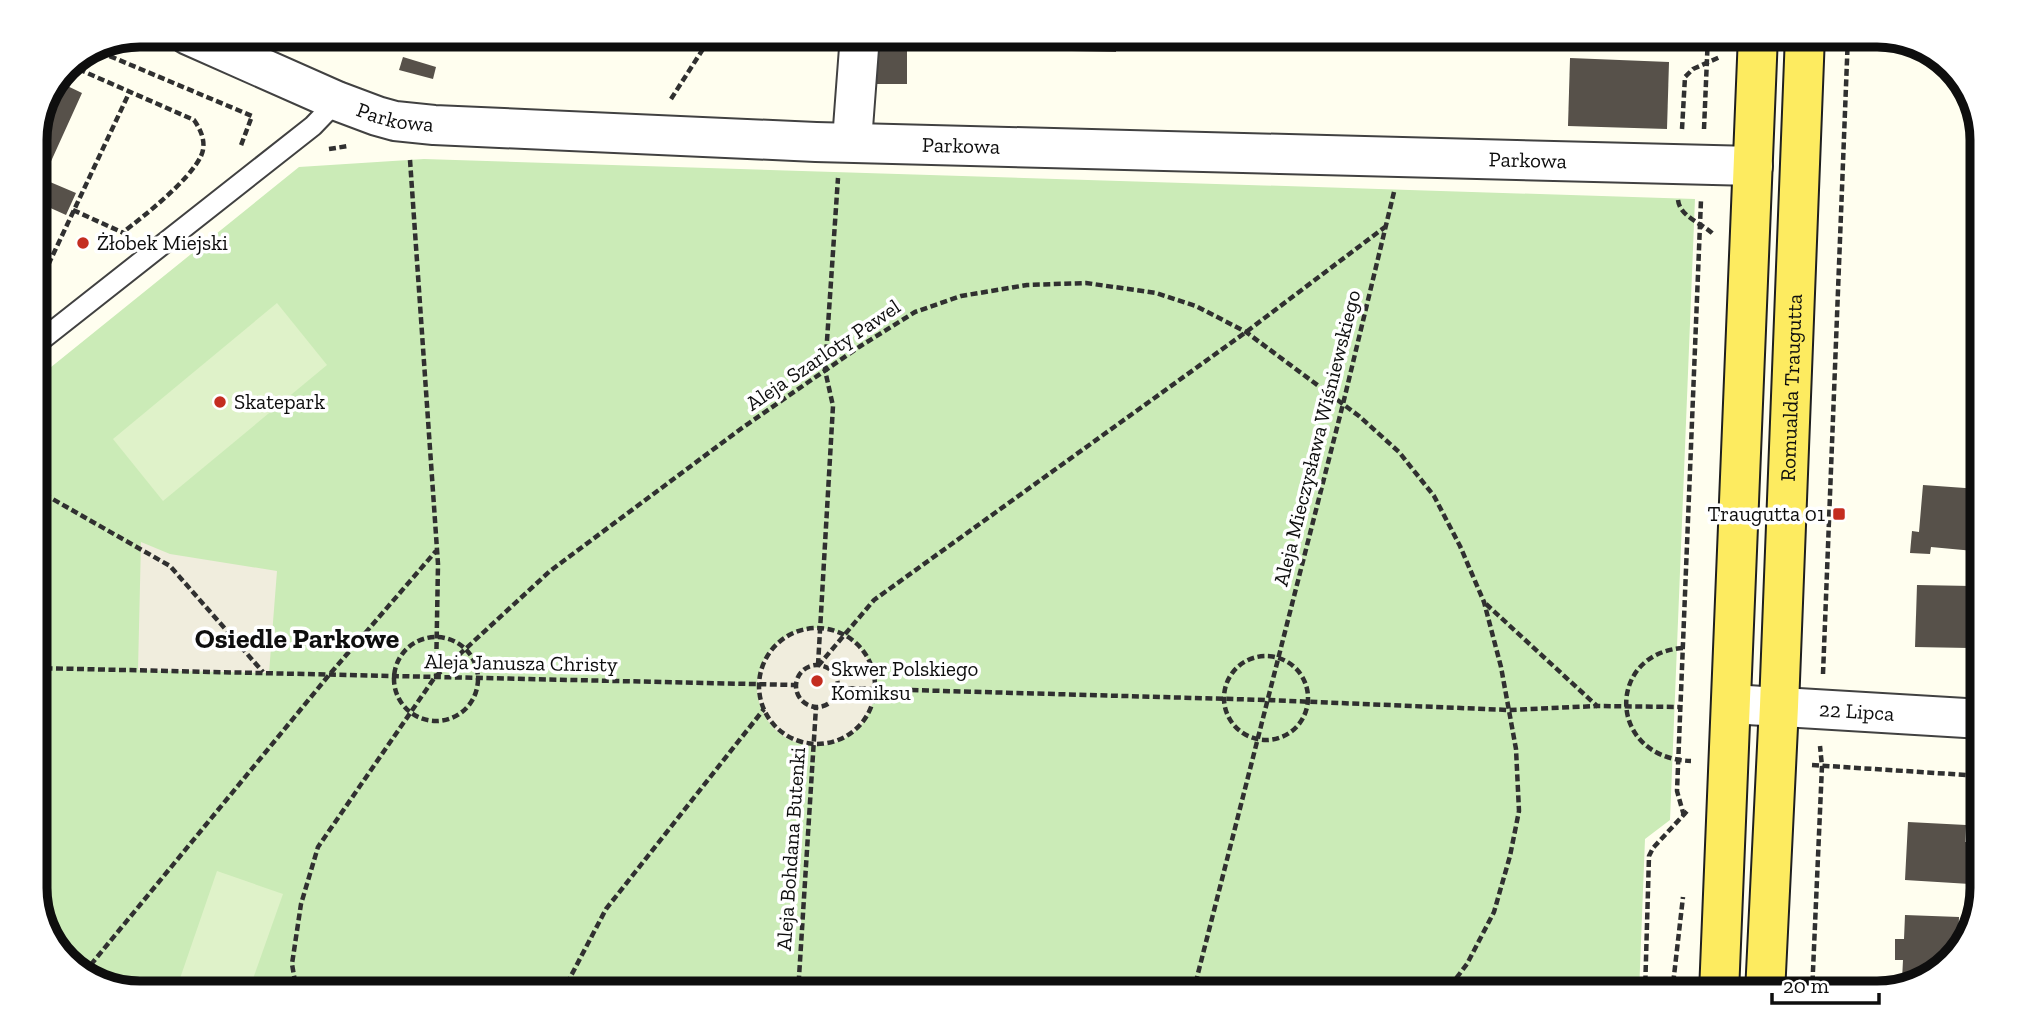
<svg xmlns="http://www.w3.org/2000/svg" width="2017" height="1028" viewBox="0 0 2017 1028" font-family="'Zilla Slab',serif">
  <rect width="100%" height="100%" fill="#fffeef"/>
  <polygon fill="#cbebb7" points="424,159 1695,199 1670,820 1645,839 1639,993 141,993 94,982 53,946 35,895 35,380 299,167"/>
  <g fill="#dff2c9">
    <polygon points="277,303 327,365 163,501 113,439"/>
    <polygon points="217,871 283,894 248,993 175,993"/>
  </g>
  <g fill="#f0eddd">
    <polygon points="141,542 170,554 277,571 269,673 138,670"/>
    <circle cx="816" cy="687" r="59"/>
  </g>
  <g fill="#57514a">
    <rect x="874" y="35" width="33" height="49"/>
    <polygon points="941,35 1116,35 1116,52 941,48"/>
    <polygon points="403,57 436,67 433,79 399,70"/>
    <polygon points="1570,58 1669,62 1667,129 1568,126"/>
    <polygon points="59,82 82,93 43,179 76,193 66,215 35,201 35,134"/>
    <polygon points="1977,304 1982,304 1982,350 1976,350"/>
    <polygon points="1923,485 1979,489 1974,551 1931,547 1930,554 1910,553 1912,531 1919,532"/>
    <polygon points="1917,585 1971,586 1969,648 1915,647"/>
    <polygon points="1908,822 1966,825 1965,842 1973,842 1970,884 1905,880"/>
    <polygon points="1905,915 1959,917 1958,945 1962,945 1935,975 1917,981 1902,980 1903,960 1895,960 1895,939 1904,939"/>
  </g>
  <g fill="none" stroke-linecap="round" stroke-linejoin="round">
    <defs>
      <polyline id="service" points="35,345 313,126 337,101"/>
      <g id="minor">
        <path id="s1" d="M 188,35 L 337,101 L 377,116 L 395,121 L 434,125 L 816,142 L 1753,166"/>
        <polyline points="852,141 860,35"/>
        <path id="s2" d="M 1731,704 L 1982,719"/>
      </g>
      <g id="primary">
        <polyline points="1719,993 1758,35"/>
        <path id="s3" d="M 1765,993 L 1779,706 L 1805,35"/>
      </g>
    </defs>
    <use href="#service" stroke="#414141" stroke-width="23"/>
    <use href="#minor" stroke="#414141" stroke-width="42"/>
    <use href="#primary" stroke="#1f1f1f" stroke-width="42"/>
    <g stroke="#303030" stroke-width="4.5" stroke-dasharray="7 3.5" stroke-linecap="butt">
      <polyline points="100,52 252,116 240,148"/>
      <path d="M 69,65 L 194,120 C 201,130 207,143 201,156 C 189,181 144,216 122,233"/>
      <polyline points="671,99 712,35"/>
      <polyline points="1682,129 1685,77 1693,69 1720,57"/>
      <polyline points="1704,129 1708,35"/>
      <polyline points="329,149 348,146"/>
      <polyline points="410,160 438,564 436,676"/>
      <path d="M 1678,200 C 1680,217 1702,223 1713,234"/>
      <polyline points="73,210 128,235"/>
      <polyline points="35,293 130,91"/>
      <polyline points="35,489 170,566 263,672"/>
      <polyline points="1486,604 1597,706 1680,707"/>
      <circle cx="817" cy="686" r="58"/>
      <circle cx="436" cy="679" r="42"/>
      <path d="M 1683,648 C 1606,653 1606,758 1691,761"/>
      <circle cx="1266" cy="698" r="42"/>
      <polyline points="818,665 833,406 825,370 838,178"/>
      <circle cx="817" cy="686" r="21"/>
      <polyline points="818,666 874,600 1246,332 1385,227"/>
      <polyline points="35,668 796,685"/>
      <polyline points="1823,674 1848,35"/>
      <polyline points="838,688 1267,700 1509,710 1597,706"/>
      <polyline points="1812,765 1982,776"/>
      <polyline points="1684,816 1677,791 1701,200"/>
      <polyline points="84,973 329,675 436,551"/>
      <polyline points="297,993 292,964 301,904 318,847 435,677 550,571 742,428 859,347 915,312 961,296 1027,285 1086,283 1156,293 1196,306 1246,332 1359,416 1399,452 1434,496 1460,546 1484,602 1501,667 1516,749 1519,811 1510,856 1494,912 1467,964 1445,993"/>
      <polyline points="562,993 606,909 764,709"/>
      <polyline points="798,993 816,707"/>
      <polyline points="1193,993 1343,404 1394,192"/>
      <polyline points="1645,993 1649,856 1653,848 1689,809"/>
      <polyline points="1672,993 1683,897"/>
      <polyline points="1812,993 1822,766 1820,746"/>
    </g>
    <use href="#service" stroke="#fff" stroke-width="19"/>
    <use href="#minor" stroke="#fff" stroke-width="38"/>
    <use href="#primary" stroke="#fdeb60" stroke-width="38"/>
  </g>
  <g fill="#c42d20" stroke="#fff" stroke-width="2.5">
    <circle cx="83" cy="243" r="7"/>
    <circle cx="220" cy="402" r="7"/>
    <rect x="1832" y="507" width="14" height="14" rx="3.5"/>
    <circle cx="817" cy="681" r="7"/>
  </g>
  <g text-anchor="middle" stroke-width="7" stroke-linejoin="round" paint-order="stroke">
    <g font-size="21" fill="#0e0e0e" stroke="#fff">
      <text dy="7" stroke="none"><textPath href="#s1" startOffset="224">Parkowa</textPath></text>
      <text dy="7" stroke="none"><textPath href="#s1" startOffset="791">Parkowa</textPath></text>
      <text dy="7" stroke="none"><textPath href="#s1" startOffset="1358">Parkowa</textPath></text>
      <text transform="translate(823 355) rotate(-34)" y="7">Aleja Szarloty Pawel</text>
      <text dy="7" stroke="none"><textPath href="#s3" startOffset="606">Romualda Traugutta</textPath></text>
      <text transform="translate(1317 438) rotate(-76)" y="7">Aleja Mieczysława Wiśniewskiego</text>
      <text transform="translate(521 663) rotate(1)" y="7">Aleja Janusza Christy</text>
      <text dy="7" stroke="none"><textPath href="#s2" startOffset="126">22 Lipca</textPath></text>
      <text transform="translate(791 849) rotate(-86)" y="7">Aleja Bohdana Butenki</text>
    </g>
    <g font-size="21" fill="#0e0e0e" stroke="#fff" text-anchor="start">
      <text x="97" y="250">Żłobek Miejski</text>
      <text x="234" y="409">Skatepark</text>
      <text x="1825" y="521" text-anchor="end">Traugutta 01</text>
      <text x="831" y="676">Skwer Polskiego<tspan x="831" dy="24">Komiksu</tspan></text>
    </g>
    <g font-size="28" font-weight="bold" fill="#0e0e0e" stroke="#fff">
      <text x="297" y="648">Osiedle Parkowe</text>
    </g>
  </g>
  <path d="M0 0H2017V1028H0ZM140 47H1877A93 93 0 0 1 1970 140V888A93 93 0 0 1 1877 981H140A93 93 0 0 1 47 888V140A93 93 0 0 1 140 47Z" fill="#fff" fill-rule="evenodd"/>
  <path fill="none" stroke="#0e0e0e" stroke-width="9" d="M140 47H1877A93 93 0 0 1 1970 140V888A93 93 0 0 1 1877 981H140A93 93 0 0 1 47 888V140A93 93 0 0 1 140 47Z"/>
  <path d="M1772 993v10h107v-10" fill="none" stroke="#0e0e0e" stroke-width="3.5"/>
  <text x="1783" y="993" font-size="21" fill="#0e0e0e" stroke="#ffffff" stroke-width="5" paint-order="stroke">20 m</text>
</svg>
